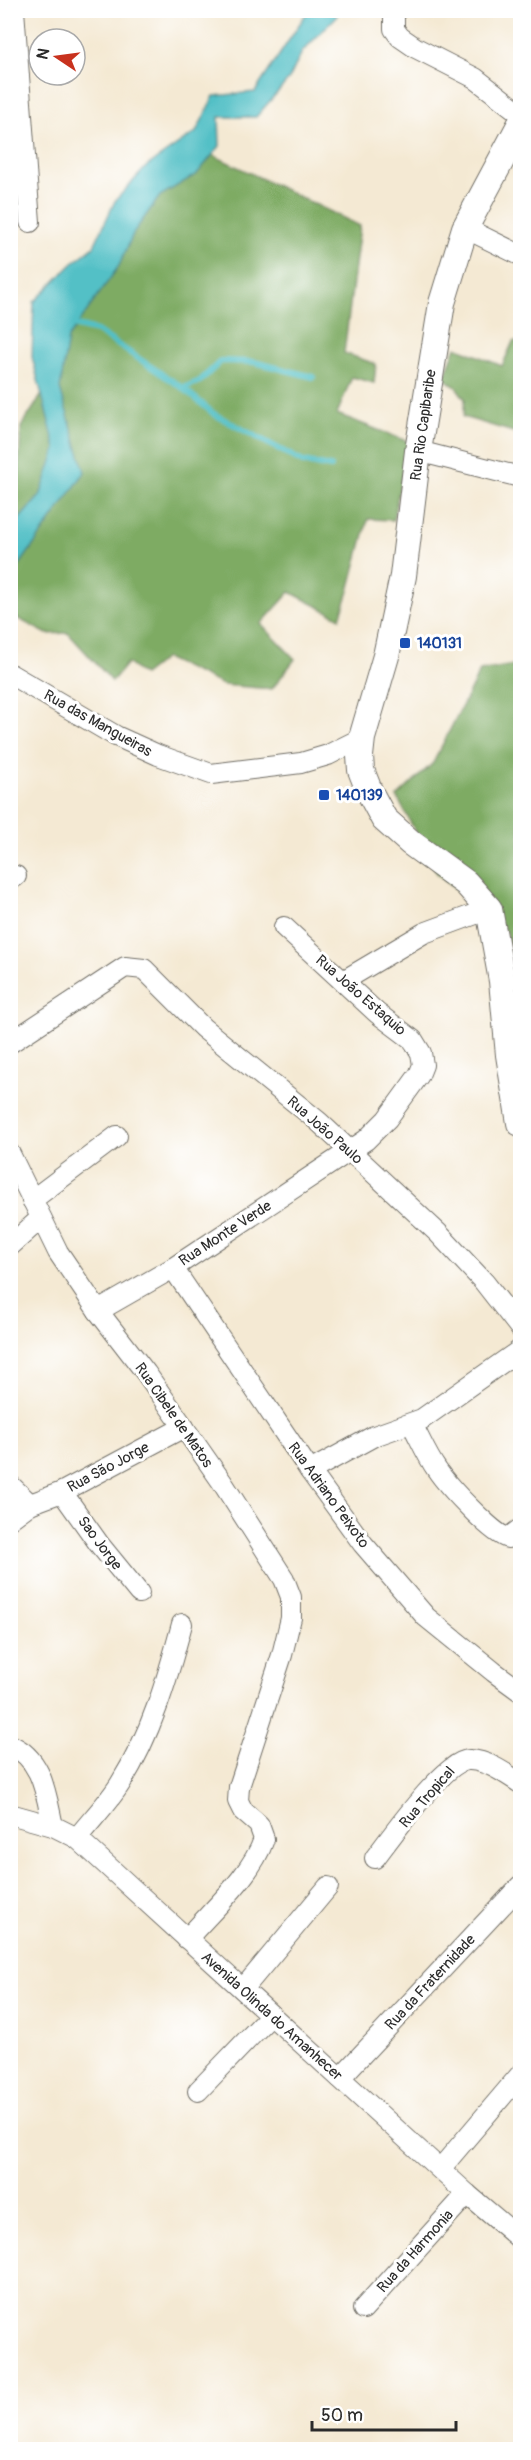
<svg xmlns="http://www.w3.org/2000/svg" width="531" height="2460" viewBox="0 0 531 2460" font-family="Pangolin,sans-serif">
  <rect width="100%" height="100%" fill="#fff"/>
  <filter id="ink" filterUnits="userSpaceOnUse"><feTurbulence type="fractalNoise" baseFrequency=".0167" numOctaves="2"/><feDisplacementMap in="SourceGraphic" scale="12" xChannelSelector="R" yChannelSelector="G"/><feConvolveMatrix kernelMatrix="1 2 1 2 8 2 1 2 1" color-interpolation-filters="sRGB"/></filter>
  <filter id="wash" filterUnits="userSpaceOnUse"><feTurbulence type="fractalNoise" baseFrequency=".008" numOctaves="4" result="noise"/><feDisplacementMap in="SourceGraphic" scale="24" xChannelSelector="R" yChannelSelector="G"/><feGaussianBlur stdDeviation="1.35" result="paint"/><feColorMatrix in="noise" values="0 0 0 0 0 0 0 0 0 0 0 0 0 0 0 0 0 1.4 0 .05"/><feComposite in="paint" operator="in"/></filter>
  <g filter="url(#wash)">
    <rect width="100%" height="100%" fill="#f4e9d3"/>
    <g fill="#7eab63" stroke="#546b47" stroke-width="1.5">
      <polygon points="186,142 360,226 344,353 376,364 374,383 352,377 337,414 409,442 393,520 368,519 349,591 340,618 290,592 261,624 295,659 272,689 223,685 165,658 143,675 127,663 112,681 68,633 47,634 11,615 10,483 18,482 21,427 61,365 55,339"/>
      <polygon points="520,340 520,434 463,417 465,399 457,388 444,378 456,347 502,366 513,342"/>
      <polygon points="520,664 520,1021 520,1000 506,931 437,873 397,797 433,763 480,671"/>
    </g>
    <polygon fill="#52c0c6" stroke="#3e7678" stroke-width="1.5" points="308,11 339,11 336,17 302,52 289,79 256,117 219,117 220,146 197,174 160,196 134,232 119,266 68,338 60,389 85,472 14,573 11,573 11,528 40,496 56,449 32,357 34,302 72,264 94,246 115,201 147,166 196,132 214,96 255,92"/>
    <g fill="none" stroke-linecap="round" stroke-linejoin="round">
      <g stroke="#52c0c6" stroke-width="6">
        <polyline points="69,324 97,331 183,388 214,414 303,462 331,467"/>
        <polyline points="183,388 200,381 221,361 254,362 313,377"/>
      </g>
    </g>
  </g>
  <g filter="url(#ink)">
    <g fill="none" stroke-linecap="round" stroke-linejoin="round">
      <defs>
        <g id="minor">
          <polyline points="14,10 30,222"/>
          <polyline points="394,10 394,29 400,37 416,48 475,78 520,113"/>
          <polyline points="465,228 520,255"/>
          <polyline points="418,451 520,477"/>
          <polyline points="10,674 116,736 158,755 211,774 301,763 328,755 362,738"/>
          <polyline points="10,880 16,876"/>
          <polyline points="343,981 424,933 489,909"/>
          <polyline points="10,1043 125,967 144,969 203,1028 319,1122 438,1233 484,1282 520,1328"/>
          <path d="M 10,1154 L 58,1252 L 98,1311 L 146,1373 L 222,1482 L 284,1579 L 291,1597 L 291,1618 L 282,1655 L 239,1787 L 238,1801 L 243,1811 L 259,1825 L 264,1839 C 252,1875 212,1910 187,1939"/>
          <polyline points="32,1200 117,1136"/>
          <polyline points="10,1246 41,1218"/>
          <polyline points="173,1268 310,1471 363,1544 426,1617 494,1672 520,1691"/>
          <polyline points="98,1311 173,1268 366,1140 387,1119 419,1075 423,1065 421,1053 413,1040 377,1013 284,927"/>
          <path d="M 412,1424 C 420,1439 427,1456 437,1470 C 447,1485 493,1535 508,1538 L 520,1529"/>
          <polyline points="310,1471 374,1436 422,1419 520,1350"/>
          <polyline points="10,1485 30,1504"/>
          <polyline points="62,1492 99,1544 139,1593"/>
          <polyline points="10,1519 30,1504 62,1492 184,1427"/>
          <path d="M 10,1745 C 43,1758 46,1796 53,1826"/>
          <polyline points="10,1814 53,1826 77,1838 467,2194 520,2239"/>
          <path d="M 77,1838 C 91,1820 108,1803 120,1784 C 151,1735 167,1680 182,1624"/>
          <path d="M 375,1858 C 391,1837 447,1758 470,1760 C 489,1761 506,1774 520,1783"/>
          <polyline points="243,1989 328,1887"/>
          <polyline points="340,2078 520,1886"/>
          <polyline points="198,2091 271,2015"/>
          <polyline points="441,2168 520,2075"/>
          <polyline points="363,2309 467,2194"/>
        </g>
        <polyline id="tertiary" points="520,125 465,228 442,303 418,451 403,576 386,656 362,738 360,756 361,770 370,793 384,819 411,843 466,883 489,909 502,981 509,1055 520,1123"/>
      </defs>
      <use href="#minor" stroke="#716e66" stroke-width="22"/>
      <use href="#tertiary" stroke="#716e66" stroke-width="28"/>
      <use href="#minor" stroke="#fff" stroke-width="20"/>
      <use href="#tertiary" stroke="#fff" stroke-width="26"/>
    </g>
  </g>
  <g fill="#1a4fb4" stroke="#fff" stroke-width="2">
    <rect x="399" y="637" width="12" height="12" rx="3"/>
    <rect x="318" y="789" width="12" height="12" rx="3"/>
  </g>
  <g text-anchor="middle" stroke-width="6" stroke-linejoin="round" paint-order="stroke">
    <g font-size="15" fill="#2b2b2b" stroke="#fff">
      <text transform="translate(423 425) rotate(-82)" y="5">Rua Rio Capibaribe</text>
      <text transform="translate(98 723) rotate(29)" y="5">Rua das Mangueiras</text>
      <text transform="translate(361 995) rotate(41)" y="5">Rua João Estaquio</text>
      <text transform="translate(325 1130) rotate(41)" y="5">Rua João Paulo</text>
      <text transform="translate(225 1233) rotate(-33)" y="5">Rua Monte Verde</text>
      <text transform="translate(174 1415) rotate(55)" y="5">Rua Cibele de Matos</text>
      <text transform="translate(108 1467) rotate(-28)" y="5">Rua São Jorge</text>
      <text transform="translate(329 1495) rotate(54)" y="5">Rua Adriano Peixoto</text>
      <text transform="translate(100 1543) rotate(53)" y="5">Sao Jorge</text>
      <text transform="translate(427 1797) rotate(-49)" y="5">Rua Tropical</text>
      <text transform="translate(430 1982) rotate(-47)" y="5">Rua da Fraternidade</text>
      <text transform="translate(272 2016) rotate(42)" y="5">Avenida Olinda do Amanhecer</text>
      <text transform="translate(415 2251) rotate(-48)" y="5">Rua da Harmonia</text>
    </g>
    <g font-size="15" font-weight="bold" fill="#164399" stroke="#fff" text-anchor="start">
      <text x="417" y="648">140131</text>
      <text x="336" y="800">140139</text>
    </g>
  </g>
  <rect width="531" height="2460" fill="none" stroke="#fff" stroke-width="36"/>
  <g transform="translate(57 57) rotate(283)"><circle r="28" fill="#ffffff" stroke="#aaaaaa" stroke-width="1.5"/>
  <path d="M0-4.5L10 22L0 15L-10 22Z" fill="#c8321e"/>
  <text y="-9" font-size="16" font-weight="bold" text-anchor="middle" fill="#2b2b2b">N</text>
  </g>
  <path d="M312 2421v9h144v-9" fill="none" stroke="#2b2b2b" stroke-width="3"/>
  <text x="321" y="2421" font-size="18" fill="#2b2b2b" stroke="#ffffff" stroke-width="4.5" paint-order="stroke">50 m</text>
</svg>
